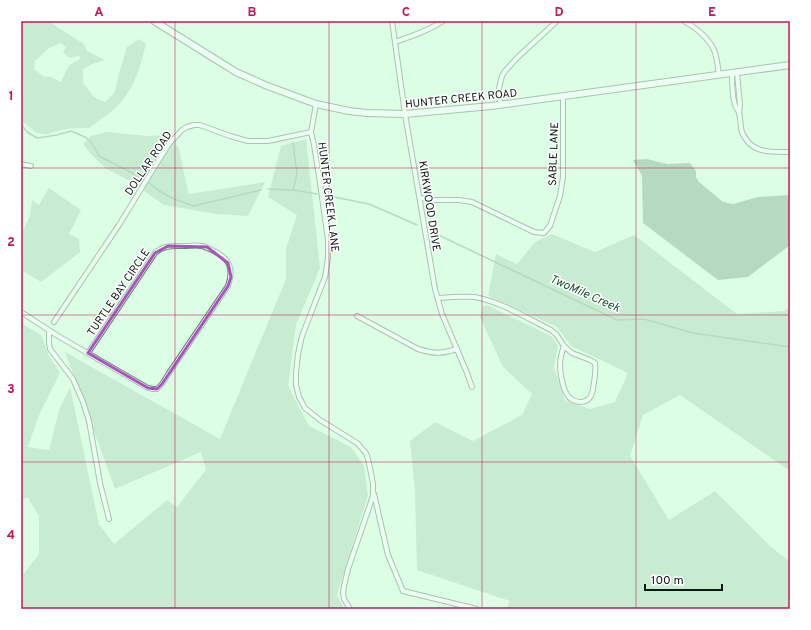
<svg xmlns="http://www.w3.org/2000/svg" width="811" height="630" viewBox="0 0 811 630" font-family="Overpass,sans-serif">
  <rect width="100%" height="100%" fill="#dcfee5"/>
  <g fill="#b0d8bb" fill-rule="evenodd">
    <path d="M 21,21 L 48,21 L 84,44 L 87,51 L 105,60 L 95,63 L 83,69 L 83,83 L 94,97 L 105,102 L 114,94 L 120,70 L 127,47 L 139,39 L 146,44 C 141,64 135,86 121,102 C 114,111 99,121 89,128 C 80,128 70,128 61,130 C 55,131 48,135 42,134 C 33,133 29,124 21,121 ZM 61,43 L 66,47 L 63,52 C 69,59 71,58 79,56 L 80,59 L 69,65 L 61,82 L 51,77 L 43,76 L 34,69 L 35,61 L 49,48 Z"/>
    <polygon points="106,132 148,136 167,135 179,148 183,169 189,194 265,182 248,216 216,214 164,205 130,181 105,168 90,153 83,144 91,136"/>
    <polygon points="306,139 320,268 296,325 288,386 309,426 351,447 364,466 368,496 337,595 344,609 25,609 21,604 21,577 39,554 39,516 28,498 21,499 21,323 42,336 48,354 60,373 39,415 28,447 49,450 59,410 70,387 99,524 114,544 167,500 177,507 206,470 201,452 115,489 65,352 220,439 286,279 286,249 297,215 268,197 281,146"/>
    <polygon points="49,188 81,210 69,234 79,239 80,252 41,282 21,270 21,235 30,216 32,200 39,205"/>
    <polygon points="552,234 595,252 634,235 737,314 784,311 790,307 790,471 680,395 643,415 630,456 669,520 715,491 770,546 790,562 790,609 506,609 510,601 417,570 415,491 410,441 435,422 473,441 522,415 532,394 503,367 480,317 483,306 487,305 551,336 558,345 554,367 565,400 590,409 615,402 628,373 571,346 557,327 488,296 496,254 517,264 535,242"/>
  </g>
  <polygon fill="#83b290" points="647,159 667,164 690,163 696,171 696,177 699,182 723,202 733,204 758,197 790,195 790,245 748,277 718,280 643,223 642,176 633,160"/>
  <g fill="none" stroke-linecap="round" stroke-linejoin="round">
    <g stroke="#83b290" stroke-width="1.5">
      <polyline points="21,124 27,132 37,138 57,135 71,131 85,137 91,142 99,156 144,179"/>
      <polyline points="293,143 297,174 293,190"/>
      <polyline points="147,181 159,191 174,199 193,206 261,190"/>
      <polyline points="268,189 293,190 317,194"/>
      <polyline points="324,195 369,204 417,225"/>
      <polyline points="430,231 617,320 644,319 693,333 790,347"/>
    </g>
    <defs>
      <g id="minor">
        <polyline points="392,21 405,114 435,289 442,314 467,373 472,387"/>
        <path d="M 684,21 C 696,28 708,37 714,50 C 717,57 718,67 719,75"/>
        <path d="M 395,42 C 412,36 428,31 443,21"/>
        <polyline points="737,73 740,105 739,113"/>
        <path d="M 732,74 C 732,83 732,96 735,105 C 736,108 738,110 739,113 C 741,119 740,126 742,132 C 751,154 770,152 790,152"/>
        <polyline points="316,104 311,132 314,145 320,183 328,240 328,258 325,277 302,336 298,354 296,373 296,385 299,397 305,408 320,420 357,443 366,453 368,459 373,483 373,496 348,569 344,586 343,593 344,599 350,609"/>
        <polyline points="500,104 499,88 502,76 505,71 518,57 557,21"/>
        <polyline points="21,164 31,166"/>
        <polyline points="420,198 434,200 459,200 472,202 534,232 544,233 550,226 560,196 563,177 563,96"/>
        <path d="M 438,298 C 450,297 462,296 475,297 C 501,302 527,318 551,330 L 556,334 L 564,346"/>
        <path d="M 21,312 L 58,336 L 148,388 L 153,389 L 157,389 L 162,384 L 169,373 L 228,286 C 234,269 230,259 214,251 C 210,249 206,247 202,246 C 196,245 190,246 184,246 C 172,246 164,245 155,253 L 88,353"/>
        <path d="M 357,316 L 418,349 C 435,354 440,354 457,349"/>
        <polyline points="54,322 119,225 152,171 169,144 182,130 187,127 194,125 200,125 230,136 248,141 268,141 311,132"/>
        <polyline points="49,331 49,343 50,349 73,379 83,402 89,421 100,483 109,519"/>
        <path d="M 564,346 L 572,353 L 590,360 L 595,363 C 596,370 595,375 594,382 C 593,391 592,402 580,402 C 577,402 574,401 571,399 C 563,393 560,374 560,364 C 560,358 562,352 564,346 Z"/>
        <polyline points="374,494 388,555 403,591 477,609"/>
      </g>
      <polyline id="secondary" points="154,21 236,72 265,85 316,104 349,111 367,113 405,114 491,106 790,65"/>
    </defs>
    <use href="#minor" stroke="#64836d" stroke-width="6"/>
    <use href="#secondary" stroke="#64836d" stroke-width="8"/>
    <use href="#minor" stroke="#fff" stroke-width="4"/>
    <use href="#secondary" stroke="#fff" stroke-width="6"/>
  </g>
  <path d="M0 0H811V630H0ZM 168,246 L 207,247 L 228,263 L 231,277 L 228,286 L 162,384 L 157,389 L 148,388 L 88,353 L 155,253 Z" fill="#dcfee5" fill-opacity=".55" fill-rule="evenodd"/>
  <path fill="none" stroke="#aa53c0" stroke-width="3" stroke-linejoin="round" d="M 168,246 L 207,247 L 228,263 L 231,277 L 228,286 L 162,384 L 157,389 L 148,388 L 88,353 L 155,253 Z"/>
  <path fill="none" stroke="#c2185b" stroke-width="1" stroke-opacity="0.55" d="M 175,21 L 175,609M 329,21 L 329,609M 482,21 L 482,609M 636,21 L 636,609M 21,168 L 790,168M 21,315 L 790,315M 21,462 L 790,462"/>
  <g text-anchor="middle" stroke-width="3" stroke-linejoin="round" paint-order="stroke">
    <g font-size="11" fill="#0d1911" stroke="#fff">
      <text transform="translate(461 98) rotate(-6)" y="4">HUNTER CREEK ROAD</text>
      <text transform="translate(553 154) rotate(-88)" y="4">SABLE LANE</text>
      <text transform="translate(148 163) rotate(-56)" y="4">DOLLAR ROAD</text>
      <text transform="translate(329 197) rotate(83)" y="4">HUNTER CREEK LANE</text>
      <text transform="translate(430 206) rotate(81)" y="4">KIRKWOOD DRIVE</text>
      <text transform="translate(118 292) rotate(-56)" y="4">TURTLE BAY CIRCLE</text>
    </g>
    <g font-size="12" font-style="italic" fill="#19502f" stroke="#fff">
      <text transform="translate(585 293) rotate(24)" y="4">TwoMile Creek</text>
    </g>
  </g>
  <rect width="811" height="630" fill="none" stroke="#ffffff" stroke-width="44"/>
  <path d="M645 584v6h77v-6" fill="none" stroke="#0d1911" stroke-width="2"/>
  <text x="651" y="584" font-size="12" fill="#0d1911" stroke="#ffffff" stroke-width="3" paint-order="stroke">100 m</text>
  <rect x="22" y="22" width="767" height="586" fill="none" stroke="#c2185b" stroke-width="1.5"/>
  <g font-size="13" text-anchor="middle" font-weight="bold" fill="#c2185b">
    <text x="99" y="16">A</text>
    <text x="252" y="16">B</text>
    <text x="406" y="16">C</text>
    <text x="559" y="16">D</text>
    <text x="712" y="16">E</text>
    <text x="11" y="100">1</text>
    <text x="11" y="246">2</text>
    <text x="11" y="393">3</text>
    <text x="11" y="539">4</text>
  </g>
</svg>
